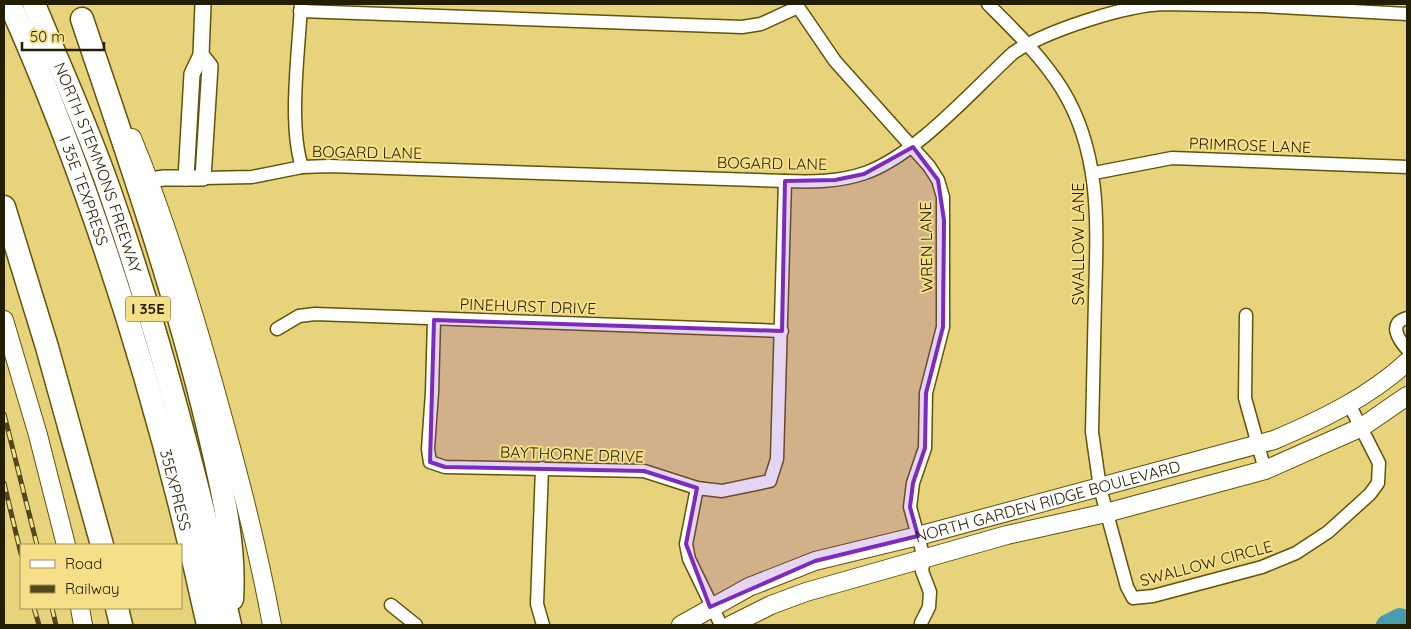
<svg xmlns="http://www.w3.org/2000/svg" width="1411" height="629" viewBox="0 0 1411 629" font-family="Quicksand,sans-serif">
  <rect width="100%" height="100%" fill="#e7d37c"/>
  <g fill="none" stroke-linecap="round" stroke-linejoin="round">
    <polyline stroke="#469db2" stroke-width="20" points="1386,625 1400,618 1407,620"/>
    <defs>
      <g id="minor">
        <path d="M 301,4 C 299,50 288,124 302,167"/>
        <polyline points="796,4 835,61 929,166 938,180 943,197 943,327 926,393 925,448 913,483 910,507 924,558 922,571 930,592 929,607 921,623"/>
        <path d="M 988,4 C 1014,30 1042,57 1062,89 C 1102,154 1097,227 1095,299 C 1094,344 1093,388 1092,432 L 1100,488 L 1127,587 L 1133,598 L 1153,596 L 1262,567 L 1296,553 L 1328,532 L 1370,494 L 1378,483 L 1379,463 L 1349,404"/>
        <polyline points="300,11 742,27 761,24 798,7"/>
        <polyline points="1094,173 1172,158 1407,167"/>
        <path d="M 203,178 L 252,177 L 302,167 L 329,166 L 785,181 C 812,182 839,182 865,173 C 916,155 972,91 1013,53 C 1046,31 1125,5 1165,4 L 1262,6 L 1407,14"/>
        <polyline points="1246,315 1245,398 1265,470"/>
        <path d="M 1407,318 C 1388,323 1398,339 1407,349"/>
        <polyline points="434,320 432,392 428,449 430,462 445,467 644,471 697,488 722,491 770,481 777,459 785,181"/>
        <polyline points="277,329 299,316 315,314 782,331"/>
        <polyline points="542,468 537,604 543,625"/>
        <polyline points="697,488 686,544 689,559 721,625"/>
        <polyline points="391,605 416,625"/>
      </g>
      <g id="tertiary">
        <polyline points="186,178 192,74 201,55 203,4"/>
        <polyline points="150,180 164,178 203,178 210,66 201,55"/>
      </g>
      <g id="secondary">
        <path d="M 132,138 C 163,213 187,290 209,368 C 233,453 256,538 272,625"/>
        <polyline points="4,320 38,435 66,545"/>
        <polyline points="80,608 83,625"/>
        <path id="s1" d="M 681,625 L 749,587 L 815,561 L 918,536 L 1274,440 C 1321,420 1369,397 1407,362"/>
        <polyline points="731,625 771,605 806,592 1007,535 1106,513 1265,470 1362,427 1407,396"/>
      </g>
      <g id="motorway">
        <path id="s2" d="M 10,4 C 98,202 162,414 208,625"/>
        <path id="s3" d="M 34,4 C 59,65 87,126 109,189 C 159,332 197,478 230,625"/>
        <path d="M 82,19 C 127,153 174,286 207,424 C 220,480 236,541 232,599"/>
        <polyline points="4,207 47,347 102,545"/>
        <polyline points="117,608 121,625"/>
      </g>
    </defs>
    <use href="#minor" stroke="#625307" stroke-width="15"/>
    <use href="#tertiary" stroke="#625307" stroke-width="18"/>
    <use href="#secondary" stroke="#625307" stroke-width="20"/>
    <use href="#motorway" stroke="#625307" stroke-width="25"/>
    <use href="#minor" stroke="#fff" stroke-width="12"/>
    <use href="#tertiary" stroke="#fff" stroke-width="15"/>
    <use href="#secondary" stroke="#fff" stroke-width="18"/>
    <use href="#motorway" stroke="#fff" stroke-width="22"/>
    <defs>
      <g id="rail">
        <polyline points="4,414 37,545"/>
        <polyline points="4,483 21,554"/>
        <polyline points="34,608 39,625"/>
        <polyline points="52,608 56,625"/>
      </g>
    </defs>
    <use href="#rail" stroke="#51471e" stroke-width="5"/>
    <use href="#rail" stroke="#f5e089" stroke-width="3" stroke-dasharray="9" stroke-linecap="butt"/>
  </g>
  <path fill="#7b2cbf" fill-opacity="0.2" stroke="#7b2cbf" stroke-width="4" stroke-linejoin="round" d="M 913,147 L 938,180 L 944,220 L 943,327 L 926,393 L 925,448 L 913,483 L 910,507 L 918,536 L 815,561 L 710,607 L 686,544 L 697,488 L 644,471 L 445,467 L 430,462 L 434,320 L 782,331 L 785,181 L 835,180 L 864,174 Z"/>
  <g text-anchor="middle" stroke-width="4" stroke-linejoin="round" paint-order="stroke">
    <rect fill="#f5e089" stroke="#62582a" stroke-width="1" x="125.5" y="296.5" width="45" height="25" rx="4"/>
    <g font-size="15" font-weight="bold" fill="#231d02">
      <text x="148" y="314">I 35E</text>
    </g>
    <g font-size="16" fill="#231d02" stroke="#f5e089">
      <text transform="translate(1250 145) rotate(2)" y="6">PRIMROSE LANE</text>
      <text transform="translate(367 152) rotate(1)" y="6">BOGARD LANE</text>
      <text transform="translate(772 163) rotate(1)" y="6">BOGARD LANE</text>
      <text dy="6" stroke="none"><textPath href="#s3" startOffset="176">NORTH STEMMONS FREEWAY</textPath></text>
      <text dy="6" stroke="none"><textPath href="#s2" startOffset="201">I 35E TEXPRESS</textPath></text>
      <text transform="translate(1078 244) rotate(-90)" y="6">SWALLOW LANE</text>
      <text transform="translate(926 247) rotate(-91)" y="6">WREN LANE</text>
      <text transform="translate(528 306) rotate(2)" y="6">PINEHURST DRIVE</text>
      <text transform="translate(572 454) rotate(2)" y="6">BAYTHORNE DRIVE</text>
      <text dy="6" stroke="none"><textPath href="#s2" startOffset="514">35EXPRESS</textPath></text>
      <text dy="6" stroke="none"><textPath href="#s1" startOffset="389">NORTH GARDEN RIDGE BOULEVARD</textPath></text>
      <text transform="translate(1206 563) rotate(-15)" y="6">SWALLOW CIRCLE</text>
    </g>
  </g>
  <rect width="1411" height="629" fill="none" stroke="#231d02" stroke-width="10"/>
  <rect x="20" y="544" width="162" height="65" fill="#f5e089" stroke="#a19253"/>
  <rect x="30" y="560" width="25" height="8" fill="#ffffff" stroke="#a19253"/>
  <text x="65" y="569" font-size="15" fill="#231d02">Road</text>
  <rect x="30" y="585" width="25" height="8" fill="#51471e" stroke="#a19253"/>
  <text x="65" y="594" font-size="15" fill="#231d02">Railway</text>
  <path d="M22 42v8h82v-8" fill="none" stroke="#231d02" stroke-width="2.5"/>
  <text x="30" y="42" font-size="15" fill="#231d02" stroke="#f5e089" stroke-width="4" paint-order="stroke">50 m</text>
</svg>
